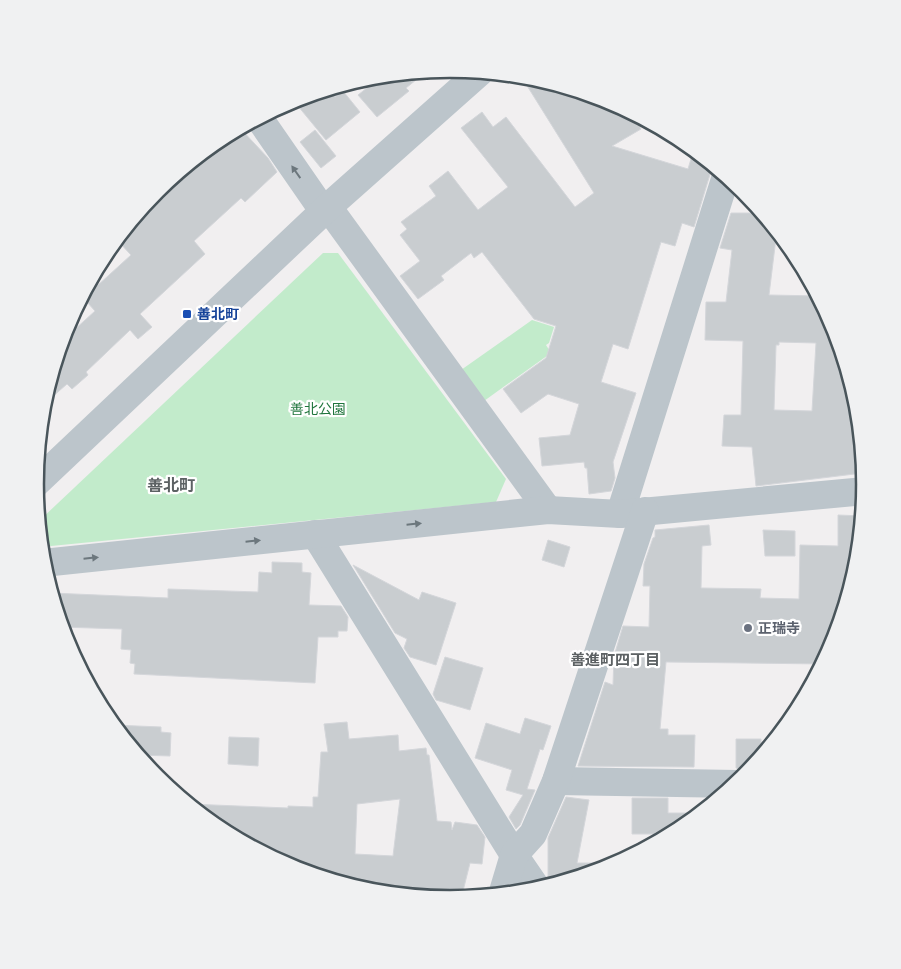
<svg xmlns="http://www.w3.org/2000/svg" width="901" height="969" viewBox="0 0 901 969" font-family="'Asap Condensed','Noto Sans JP',sans-serif">
  <rect width="100%" height="100%" fill="#f1eff0"/>
  <g fill="#c2ebcb">
    <polygon points="323,253 338,253 506,479 496,502 41,547 39,521"/>
    <polygon points="532,320 554,327 549,343 546,345 551,353 484,401 461,370"/>
  </g>
  <g fill="#c9cdd0" stroke="#d4d6da" fill-rule="evenodd">
    <polygon points="427,71 406,88 409,91 377,117 358,95 382,76"/>
    <polygon points="521,76 532,77 610,101 646,120 638,124 641,129 612,146 688,169 694,149 714,166 711,171 694,227 682,223 675,246 661,242 628,349 613,344 601,382 636,393 613,462 615,478 611,491 589,494 587,468 585,468 584,462 542,466 539,438 570,435 579,404 548,394 521,413 503,389 546,358 556,326 534,319 482,252 474,258 471,253 441,276 444,280 418,299 400,276 420,261 400,235 407,229 401,222 436,196 429,186 448,171 478,210 508,187 461,128 482,112 493,127 506,117 575,207 594,193"/>
    <polygon points="323,91 328,97 332,93 335,97 343,91 360,112 326,140 293,100"/>
    <polygon points="240,128 268,158 277,172 245,202 241,198 194,241 205,254 140,314 152,327 138,339 130,330 86,372 88,375 72,389 67,384 43,405 62,341 95,311 87,302 89,300 86,296 131,255 118,241 126,234 124,231 143,207 181,173 185,177"/>
    <polygon points="315,130 336,156 321,168 300,142"/>
    <path d="M 731,213 L 763,213 L 777,230 L 769,295 L 819,296 L 834,326 L 858,404 L 863,453 L 860,453 L 863,473 L 756,486 L 752,447 L 722,446 L 724,415 L 741,415 L 743,341 L 705,340 L 706,302 L 726,302 L 732,250 L 720,248 ZM 779,342 L 816,343 L 812,411 L 774,410 L 776,345 L 779,345 Z"/>
    <polygon points="838,515 863,516 858,566 834,644 823,664 666,662 660,729 668,729 668,735 695,735 694,767 578,766 605,682 613,685 614,656 623,626 649,627 650,586 643,586 644,564 653,538 655,537 655,530 709,525 711,545 702,546 701,588 761,589 760,598 799,599 800,545 838,546"/>
    <polygon points="763,530 795,531 795,556 765,556"/>
    <polygon points="548,540 570,547 564,567 542,560"/>
    <polygon points="272,562 302,563 302,572 311,573 309,605 341,606 348,617 347,631 338,631 338,637 318,637 315,683 134,674 135,664 130,663 131,650 121,649 122,629 62,627 51,593 168,598 168,589 258,592 259,572 272,573"/>
    <polygon points="353,565 419,600 422,592 456,603 436,665 410,657 404,648 407,639 395,633"/>
    <polygon points="445,657 483,668 470,710 436,700 433,694"/>
    <polygon points="525,718 551,726 543,750 540,749 527,789 535,790 520,825 516,829 509,817 523,795 506,790 512,770 475,758 486,723 520,734"/>
    <path d="M 347,722 L 349,739 L 398,735 L 399,751 L 426,748 L 427,755 L 429,755 L 437,821 L 451,822 L 452,830 L 455,822 L 477,825 L 485,837 L 482,864 L 470,863 L 461,899 L 450,900 L 369,892 L 291,868 L 219,830 L 189,804 L 288,808 L 288,806 L 313,807 L 313,797 L 318,797 L 321,752 L 328,752 L 324,724 ZM 400,799 L 393,856 L 355,854 L 357,804 Z"/>
    <polygon points="113,725 161,727 161,732 171,733 170,756 138,755"/>
    <polygon points="229,737 259,738 258,766 228,764"/>
    <polygon points="736,739 761,739 761,758 748,774 745,770 736,768"/>
    <polygon points="566,797 589,800 577,863 612,863 612,867 553,886 548,877 548,838"/>
    <polygon points="632,798 668,798 668,813 702,813 681,830 653,845 653,834 632,834"/>
  </g>
  <g fill="none" stroke-linecap="round" stroke-linejoin="round">
    <g stroke="#bcc5cb" stroke-width="28">
      <polyline points="259,118 324,212"/>
      <polyline points="328,207 548,510"/>
      <polyline points="35,484 328,207 480,72"/>
      <polyline points="620,514 726,176"/>
      <polyline points="315,534 514,855 538,890"/>
      <polyline points="43,563 548,510 620,514 865,491"/>
      <polyline points="556,781 737,784"/>
      <polyline points="502,895 514,855 533,834 556,781 645,511"/>
    </g>
  </g>
  <defs><path id="oneway-solid" d="M-6-.8H1V-3.2L6.5 0L1 3.2V.8H-6Z" transform="scale(1.25)"/></defs>
  <g fill="#6c777d">
    <use href="#oneway-solid" transform="translate(296 172) rotate(-125)"/>
    <use href="#oneway-solid" transform="translate(414 524) rotate(-6)"/>
    <use href="#oneway-solid" transform="translate(253 541) rotate(-6)"/>
    <use href="#oneway-solid" transform="translate(91 558) rotate(-6)"/>
  </g>
  <rect fill="#1a4fb4" stroke="#fff" stroke-width="2" x="182" y="309" width="10" height="10" rx="2.5"/>
  <circle fill="#6b7280" stroke="#fff" stroke-width="2" cx="748" cy="628" r="5"/>
  <g text-anchor="middle" stroke-width="4.5" stroke-linejoin="round" paint-order="stroke">
    <g font-size="14" font-weight="bold" fill="#164399" stroke="#fff" text-anchor="start">
      <text x="197" y="319">善北町</text>
    </g>
    <g font-size="14" fill="#20753d" stroke="#fff">
      <text x="318" y="414">善北公園</text>
    </g>
    <g font-size="14" font-weight="bold" fill="#5b616d" stroke="#fff" text-anchor="start">
      <text x="758" y="633">正瑞寺</text>
    </g>
    <g font-size="15" font-weight="bold" fill="#5c6163" stroke="#fff">
      <text x="615" y="665">善進町四丁目</text>
    </g>
    <g font-size="16" font-weight="bold" fill="#5c6163" stroke="#fff">
      <text x="171" y="491">善北町</text>
    </g>
  </g>
  <path d="M0 0H901V969H0ZM44 484a406 406 0 1 1 812 0a406 406 0 1 1-812 0Z" fill="#f0f1f2" fill-rule="evenodd"/>
  <path fill="none" stroke="#49555b" stroke-width="2.5" d="M44 484a406 406 0 1 1 812 0a406 406 0 1 1-812 0Z"/>
</svg>
